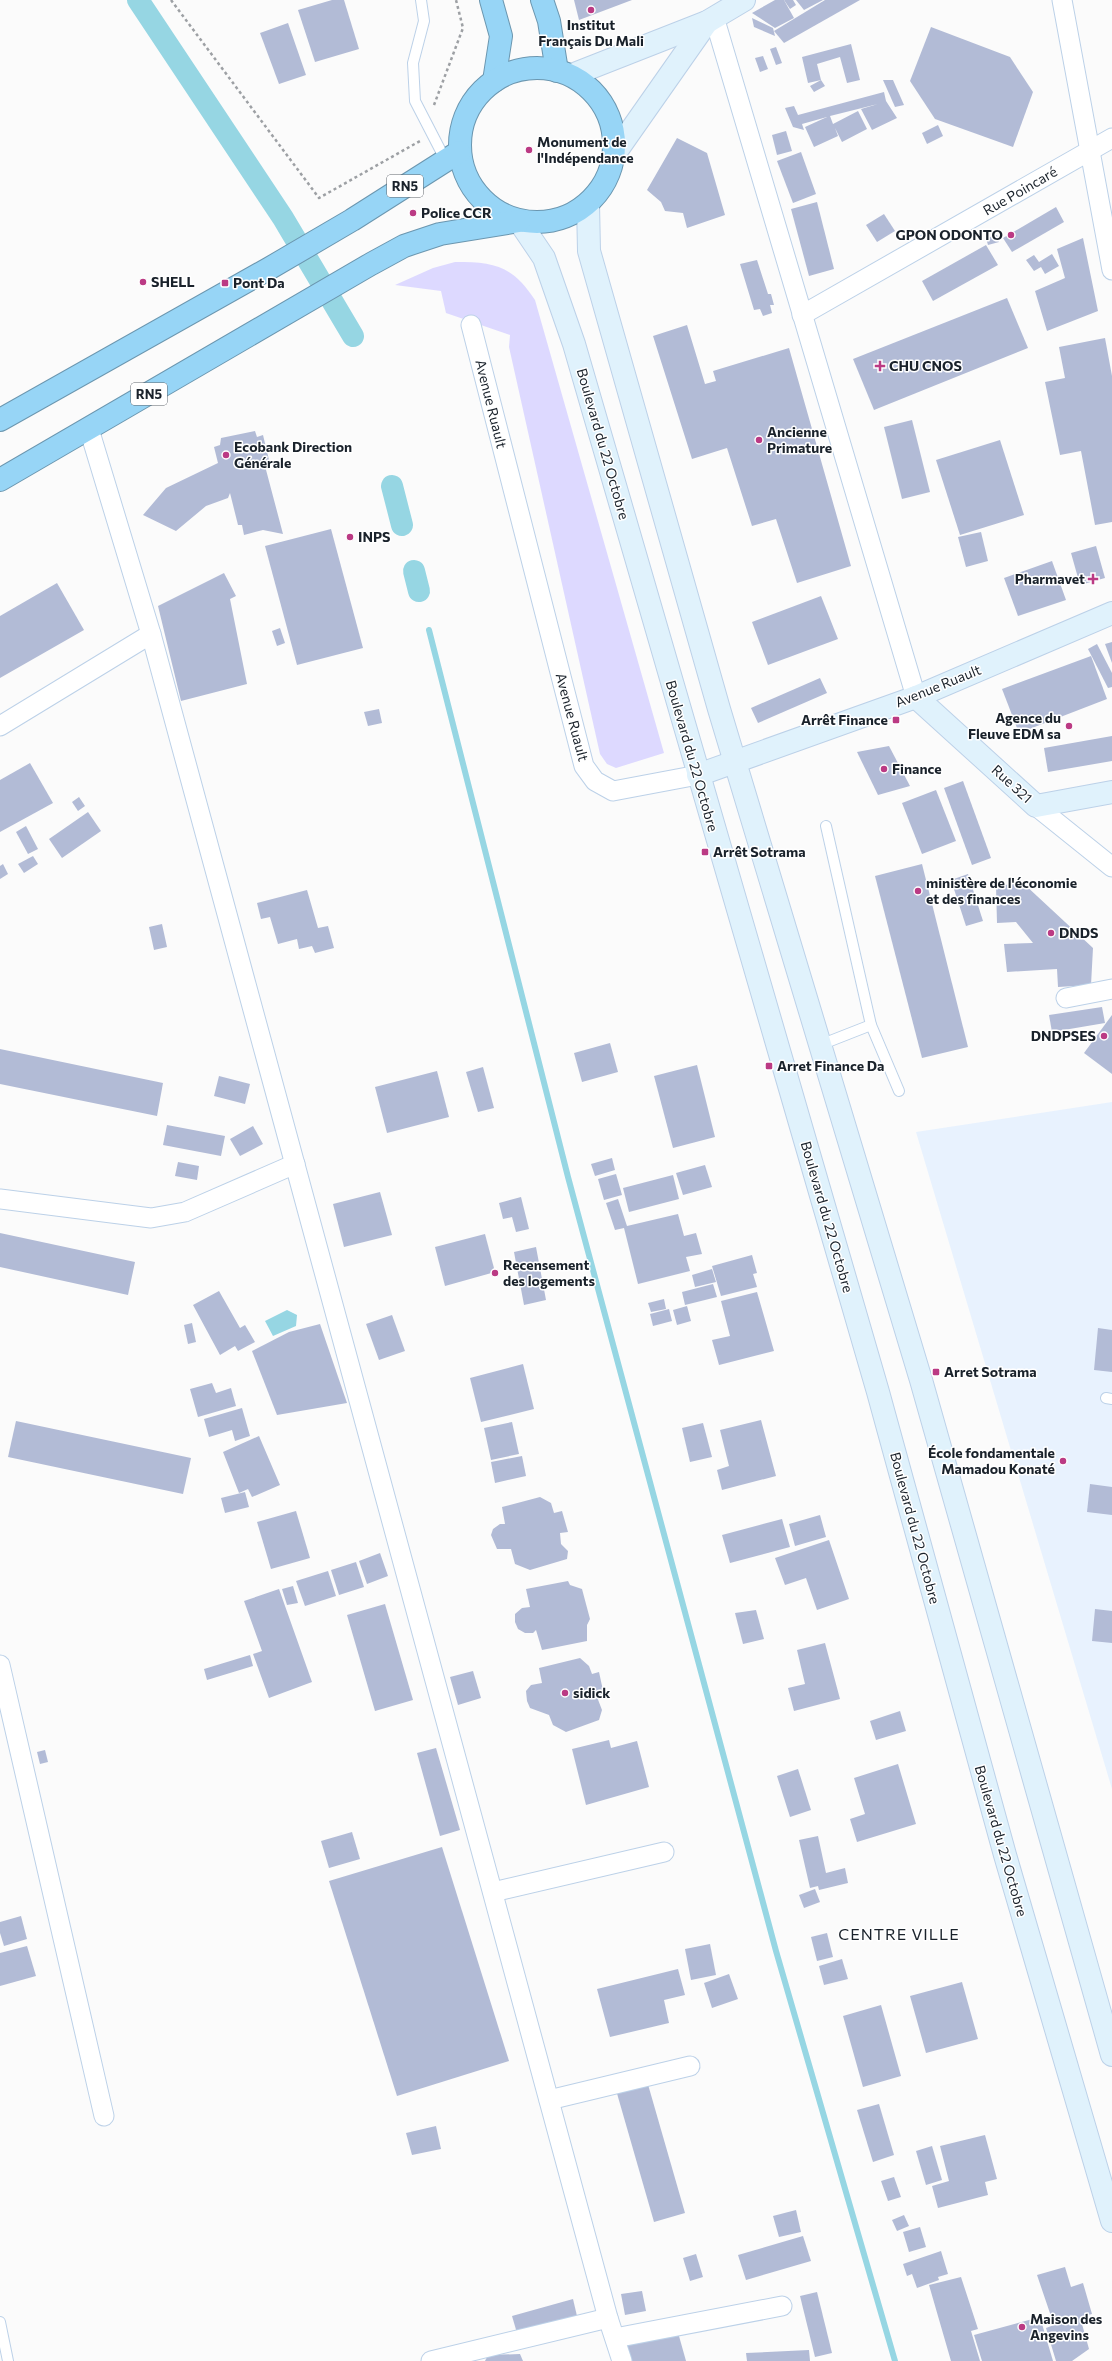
<svg xmlns="http://www.w3.org/2000/svg" width="1112" height="2361" viewBox="0 0 1112 2361" font-family="Commissioner,sans-serif">
  <rect width="100%" height="100%" fill="#fbfbfb"/>
  <polygon fill="#e8f2fe" points="1112,1102 1112,1789 916,1132"/>
  <path fill="#ddd9ff" d="M 455,262 C 494,262 512,265 535,300 L 664,753 L 616,768 L 607,764 L 600,754 L 509,347 L 510,335 L 446,313 L 441,291 L 395,285 L 433,268 Z"/>
  <polygon fill="#96d6e3" points="287,1310 297,1315 296,1326 273,1336 265,1321"/>
  <g fill="none" stroke-linecap="round" stroke-linejoin="round">
    <polyline stroke="#96d6e3" stroke-width="6" points="429,630 568,1177 776,1951 895,2361"/>
    <g stroke="#96d6e3" stroke-width="22">
      <polyline points="138,0 283,218 353,336"/>
      <polyline points="392,486 402,525"/>
      <polyline points="414,571 419,591"/>
    </g>
  </g>
  <g fill="#b2bbd6">
    <polygon points="332,0 344,0 359,49 315,62 298,10"/>
    <polygon points="574,0 632,0 579,20"/>
    <polygon points="775,0 784,0 794,18 775,28 752,13"/>
    <polygon points="784,0 793,0 796,5 790,9"/>
    <polygon points="796,0 823,0 804,10"/>
    <polygon points="825,0 860,0 784,43 774,31"/>
    <polygon points="752,18 773,28 775,36 754,27"/>
    <polygon points="288,23 306,75 279,84 260,33"/>
    <polygon points="931,27 1010,57 1033,92 1013,147 935,119 910,81"/>
    <polygon points="851,44 860,80 847,83 840,57 817,64 821,80 825,86 814,92 810,86 821,80 808,83 802,57"/>
    <polygon points="776,47 782,63 776,65 770,49"/>
    <polygon points="763,56 768,69 760,72 755,58"/>
    <polygon points="883,80 893,80 904,105 895,107"/>
    <polygon points="884,92 886,101 897,118 872,130 861,109 878,104 830,116 833,124 858,111 867,129 842,142 835,128 838,136 814,147 805,127 827,117 802,124 804,130 793,127 785,108 794,106 798,115"/>
    <polygon points="938,125 943,136 927,144 922,133"/>
    <polygon points="786,131 792,151 777,155 772,135"/>
    <polygon points="677,138 707,153 725,215 687,228 683,213 665,211 661,202 647,190"/>
    <polygon points="801,152 816,194 793,203 777,161"/>
    <polygon points="817,202 834,269 809,276 791,209"/>
    <polygon points="1056,207 1064,222 1012,252 1003,238"/>
    <polygon points="884,214 895,231 877,242 866,225"/>
    <polygon points="997,235 999,242 988,245 986,238"/>
    <polygon points="1083,238 1098,311 1047,331 1035,291 1065,278 1057,249"/>
    <polygon points="986,245 998,265 933,301 922,281"/>
    <polygon points="1052,254 1059,266 1045,274 1041,267 1034,271 1026,260 1034,255 1039,262"/>
    <polygon points="757,260 768,294 771,294 774,305 770,305 772,313 763,316 760,309 754,310 740,264"/>
    <polygon points="1007,298 1028,348 874,410 853,359"/>
    <polygon points="687,325 705,384 716,381 713,371 789,348 851,566 797,583 776,519 752,526 727,448 692,459 653,336"/>
    <polygon points="1105,338 1112,376 1112,522 1095,525 1081,451 1060,455 1045,382 1065,378 1059,347"/>
    <polygon points="912,420 930,492 902,499 884,427"/>
    <polygon points="255,431 257,437 263,435 270,464 265,466 283,534 263,530 244,535 242,525 238,525 230,493 228,498 206,506 176,531 143,515 166,488 218,463 214,447 220,445 221,438"/>
    <polygon points="1000,440 1024,515 960,535 936,460"/>
    <polygon points="331,529 363,648 297,665 265,546"/>
    <polygon points="981,532 988,561 966,567 958,537"/>
    <polygon points="1096,546 1105,578 1080,585 1071,553"/>
    <polygon points="1052,561 1066,600 1018,616 1004,578"/>
    <polygon points="224,573 236,596 230,599 247,684 181,701 158,606"/>
    <polygon points="57,583 84,630 0,678 0,616"/>
    <polygon points="821,596 838,639 768,665 752,622"/>
    <polygon points="280,628 285,643 277,646 272,631"/>
    <polygon points="1112,642 1112,663 1105,644"/>
    <polygon points="1097,644 1112,673 1112,687 1108,688 1088,649"/>
    <polygon points="1091,656 1107,699 1019,733 1002,689"/>
    <polygon points="820,678 827,693 758,723 751,708"/>
    <polygon points="379,709 382,723 368,726 364,712"/>
    <polygon points="1112,736 1112,761 1048,772 1044,748"/>
    <polygon points="889,746 910,786 878,795 857,752"/>
    <polygon points="30,763 53,803 0,832 0,780"/>
    <polygon points="963,781 991,858 972,865 944,788"/>
    <polygon points="936,790 956,841 922,854 902,803"/>
    <polygon points="79,797 85,806 78,811 72,802"/>
    <polygon points="88,812 101,831 62,858 49,839"/>
    <polygon points="26,826 38,849 28,854 16,832"/>
    <polygon points="33,856 38,864 24,873 18,864"/>
    <polygon points="3,864 8,874 0,879 0,866"/>
    <polygon points="922,864 968,1047 922,1058 875,876"/>
    <polygon points="968,874 983,921 966,926 951,880"/>
    <polygon points="1023,883 1093,948 1091,985 1058,987 1057,969 1007,972 1004,944 1033,943 1016,922 997,923 996,886"/>
    <polygon points="307,890 318,928 328,926 334,948 315,953 312,946 299,949 297,939 278,944 270,917 261,919 257,903"/>
    <polygon points="162,924 167,947 154,950 149,927"/>
    <polygon points="1102,1007 1105,1023 1052,1032 1049,1015"/>
    <polygon points="1112,1015 1112,1074 1084,1053"/>
    <polygon points="610,1043 618,1072 582,1082 574,1053"/>
    <polygon points="0,1049 163,1083 157,1116 0,1084"/>
    <polygon points="697,1065 715,1137 673,1148 654,1076"/>
    <polygon points="483,1067 494,1108 478,1112 466,1072"/>
    <polygon points="437,1071 449,1117 387,1133 375,1087"/>
    <polygon points="219,1076 250,1084 245,1104 214,1096"/>
    <polygon points="167,1125 225,1136 221,1156 163,1145"/>
    <polygon points="253,1126 263,1144 240,1156 230,1139"/>
    <polygon points="612,1158 615,1170 595,1176 591,1164"/>
    <polygon points="178,1162 199,1166 197,1180 175,1176"/>
    <polygon points="705,1165 712,1187 683,1195 676,1173"/>
    <polygon points="616,1174 622,1195 604,1200 598,1179"/>
    <polygon points="673,1175 679,1199 629,1212 623,1188"/>
    <polygon points="380,1192 392,1235 344,1247 333,1204"/>
    <polygon points="521,1197 529,1229 516,1232 512,1217 503,1219 499,1203"/>
    <polygon points="618,1199 627,1226 678,1214 684,1236 696,1233 702,1254 686,1257 690,1271 638,1284 624,1228 615,1230 606,1203"/>
    <polygon points="0,1233 135,1262 128,1295 0,1267"/>
    <polygon points="485,1234 495,1272 445,1286 435,1247"/>
    <polygon points="536,1247 546,1300 524,1305 514,1252"/>
    <polygon points="752,1255 757,1273 753,1274 757,1287 721,1296 712,1266"/>
    <polygon points="712,1269 716,1282 695,1287 692,1275"/>
    <polygon points="713,1284 717,1297 685,1305 682,1292"/>
    <polygon points="219,1291 240,1328 245,1325 255,1342 238,1351 235,1346 220,1355 193,1305"/>
    <polygon points="757,1292 774,1351 719,1365 712,1340 730,1336 721,1301"/>
    <polygon points="664,1299 666,1309 651,1312 648,1303"/>
    <polygon points="687,1306 691,1321 677,1325 673,1310"/>
    <polygon points="669,1309 672,1321 653,1326 650,1314"/>
    <polygon points="392,1315 405,1351 379,1360 366,1324"/>
    <polygon points="192,1323 196,1342 188,1344 184,1325"/>
    <polygon points="320,1324 347,1403 277,1415 252,1351 289,1332"/>
    <polygon points="1098,1328 1112,1330 1112,1372 1094,1370"/>
    <polygon points="523,1364 534,1409 481,1422 470,1378"/>
    <polygon points="212,1383 216,1393 231,1388 236,1406 198,1417 190,1389"/>
    <polygon points="242,1408 250,1436 235,1441 232,1430 209,1437 204,1419"/>
    <polygon points="761,1420 776,1476 722,1490 717,1470 729,1466 720,1430"/>
    <polygon points="16,1421 191,1458 183,1494 8,1457"/>
    <polygon points="512,1422 519,1454 491,1460 484,1428"/>
    <polygon points="703,1423 712,1457 690,1462 682,1428"/>
    <polygon points="259,1436 280,1485 252,1497 248,1489 239,1493 223,1452"/>
    <polygon points="522,1456 526,1476 495,1483 491,1462"/>
    <polygon points="1090,1484 1112,1487 1112,1515 1087,1512"/>
    <polygon points="245,1492 249,1507 225,1513 221,1498"/>
    <polygon points="540,1497 551,1503 554,1513 562,1511 568,1532 560,1533 561,1544 568,1551 567,1559 530,1570 515,1564 511,1549 497,1549 491,1535 493,1529 500,1524 505,1524 502,1507"/>
    <polygon points="296,1511 310,1558 271,1569 257,1522"/>
    <polygon points="820,1515 826,1537 795,1546 789,1524"/>
    <polygon points="782,1519 790,1547 730,1563 722,1535"/>
    <polygon points="829,1540 849,1599 817,1610 806,1578 785,1585 775,1558"/>
    <polygon points="380,1553 388,1576 367,1584 359,1561"/>
    <polygon points="356,1562 364,1587 339,1595 331,1570"/>
    <polygon points="328,1571 336,1596 305,1606 296,1581"/>
    <polygon points="568,1581 570,1585 582,1589 590,1619 587,1625 587,1641 542,1650 536,1630 533,1633 525,1633 518,1629 515,1622 515,1614 522,1608 530,1607 526,1589"/>
    <polygon points="293,1586 298,1603 287,1605 282,1589"/>
    <polygon points="279,1589 312,1682 269,1698 253,1654 262,1651 244,1601"/>
    <polygon points="385,1604 413,1700 375,1711 347,1615"/>
    <polygon points="1095,1609 1112,1611 1112,1643 1092,1641"/>
    <polygon points="756,1610 764,1639 743,1644 735,1613"/>
    <polygon points="825,1643 840,1699 794,1711 788,1688 805,1684 797,1650"/>
    <polygon points="250,1655 253,1666 207,1680 204,1669"/>
    <polygon points="580,1658 589,1666 592,1674 599,1672 604,1695 597,1697 602,1710 599,1720 566,1732 553,1725 549,1715 530,1708 527,1701 526,1691 531,1685 542,1683 539,1668"/>
    <polygon points="473,1671 481,1698 458,1705 450,1677"/>
    <polygon points="900,1711 906,1731 876,1740 870,1721"/>
    <polygon points="609,1740 611,1748 637,1741 649,1787 586,1805 572,1749"/>
    <polygon points="436,1748 460,1830 440,1836 417,1753"/>
    <polygon points="45,1750 48,1762 40,1764 37,1752"/>
    <polygon points="898,1764 916,1824 857,1842 850,1819 865,1814 854,1778"/>
    <polygon points="798,1769 811,1810 790,1817 777,1776"/>
    <polygon points="352,1832 360,1859 329,1868 321,1841"/>
    <polygon points="818,1836 826,1873 845,1868 848,1883 819,1890 818,1886 810,1888 799,1840"/>
    <polygon points="442,1847 509,2061 397,2096 329,1881"/>
    <polygon points="815,1889 820,1902 804,1908 799,1895"/>
    <polygon points="21,1916 27,1939 4,1946 0,1933 0,1922"/>
    <polygon points="827,1933 833,1957 817,1961 811,1937"/>
    <polygon points="710,1944 716,1975 691,1980 685,1949"/>
    <polygon points="27,1946 36,1976 0,1986 0,1953"/>
    <polygon points="842,1959 848,1979 824,1985 819,1966"/>
    <polygon points="678,1969 685,1995 664,2000 669,2023 610,2037 597,1989"/>
    <polygon points="729,1974 738,1999 712,2008 704,1983"/>
    <polygon points="962,1982 978,2039 926,2053 910,1996"/>
    <polygon points="881,2005 901,2076 863,2087 843,2016"/>
    <polygon points="647,2081 685,2213 654,2222 616,2090"/>
    <polygon points="879,2104 894,2155 873,2162 857,2110"/>
    <polygon points="436,2126 441,2149 412,2155 406,2133"/>
    <polygon points="985,2135 997,2179 985,2182 988,2195 938,2208 932,2186 949,2181 940,2146"/>
    <polygon points="932,2146 942,2180 926,2185 916,2151"/>
    <polygon points="894,2177 901,2197 888,2201 881,2181"/>
    <polygon points="796,2210 801,2232 779,2237 773,2216"/>
    <polygon points="904,2215 909,2226 897,2231 892,2220"/>
    <polygon points="920,2227 926,2247 909,2252 903,2232"/>
    <polygon points="803,2236 811,2261 746,2280 738,2255"/>
    <polygon points="941,2251 948,2274 938,2277 939,2280 917,2288 912,2274 907,2276 903,2264"/>
    <polygon points="696,2254 703,2277 690,2281 683,2258"/>
    <polygon points="1065,2267 1071,2287 1083,2283 1092,2314 1080,2317 1089,2349 1072,2361 1056,2361 1046,2328 1054,2325 1037,2275"/>
    <polygon points="961,2277 978,2329 971,2331 980,2361 951,2361 929,2285"/>
    <polygon points="642,2291 646,2311 625,2315 621,2294"/>
    <polygon points="817,2292 832,2353 815,2357 800,2296"/>
    <polygon points="573,2299 577,2316 517,2333 512,2316"/>
    <polygon points="1040,2317 1053,2361 982,2361 974,2335"/>
    <polygon points="677,2329 686,2361 626,2361 621,2342"/>
    <polygon points="809,2350 810,2361 747,2361 746,2353"/>
    <polygon points="520,2354 523,2361 485,2361 488,2355"/>
  </g>
  <g fill="none" stroke-linecap="round" stroke-linejoin="round">
    <defs>
      <g id="lane">
        <polyline points="421,0 424,21 413,63 415,101 446,161"/>
        <polyline points="871,1025 899,1091"/>
        <polyline points="820,1045 871,1025 826,826"/>
        <polyline points="1106,1398 1112,1399"/>
        <polyline points="0,2322 8,2361"/>
      </g>
      <g id="street">
        <polyline points="1062,0 1112,270"/>
        <polyline points="714,17 916,697"/>
        <polyline points="802,315 1112,138"/>
        <polyline points="471,325 584,766 595,781 613,791 698,775"/>
        <polyline points="89,429 151,634 608,2318 622,2361"/>
        <polyline points="0,726 151,634"/>
        <polyline points="1036,806 1112,867"/>
        <polyline points="1066,998 1112,989"/>
        <polyline points="0,1199 151,1218 185,1212 295,1164"/>
        <polyline points="0,1665 104,2116"/>
        <polyline points="493,1892 664,1852"/>
        <polyline points="549,2100 690,2066"/>
        <polyline points="615,2338 782,2306"/>
        <polyline points="431,2361 608,2318"/>
      </g>
      <g id="secondary">
        <polyline points="572,75 707,22 744,0"/>
        <polyline points="613,156 707,22"/>
        <polyline points="588,204 589,251 719,709 921,1380 1112,2055"/>
        <polyline points="519,221 544,258 574,344 878,1392 1005,1855 1112,2221"/>
        <polyline points="916,697 1036,806 1112,792"/>
        <polyline points="698,775 916,697 1112,613"/>
      </g>
      <g id="highway">
        <polyline points="491,0 501,36 494,81"/>
        <polyline points="542,0 549,21 557,71"/>
        <circle cx="537" cy="145" r="77"/>
        <polyline points="0,420 270,268 352,220 459,152"/>
        <polyline points="0,480 371,264 404,246 440,234 519,221"/>
      </g>
    </defs>
    <use href="#lane" stroke="#bcd1e8" stroke-width="12"/>
    <use href="#street" stroke="#bcd1e8" stroke-width="21"/>
    <use href="#secondary" stroke="#bcd1e8" stroke-width="24"/>
    <use href="#highway" stroke="#6b96af" stroke-width="24"/>
    <g stroke="#9da0a4" stroke-width="2.5" stroke-dasharray="3 3" stroke-linecap="butt">
      <polyline points="171,0 319,198 420,141"/>
      <polyline points="434,105 463,28 456,0"/>
    </g>
    <use href="#lane" stroke="#fff" stroke-width="10"/>
    <use href="#street" stroke="#fff" stroke-width="19"/>
    <use href="#secondary" stroke="#e0f2fc" stroke-width="22"/>
    <use href="#highway" stroke="#97d5f6" stroke-width="22"/>
  </g>
  <g fill="#bb3a84" stroke="#fff" stroke-width="1.5">
    <circle cx="591" cy="10" r="4"/>
    <circle cx="529" cy="150" r="4"/>
    <circle cx="413" cy="213" r="4"/>
    <circle cx="1011" cy="235" r="4"/>
    <circle cx="143" cy="282" r="4"/>
    <rect x="221" y="279" width="8" height="8" rx="2"/>
    <path d="M878 360h4v4h4v4h-4v4h-4v-4h-4v-4h4z"/>
    <circle cx="759" cy="440" r="4"/>
    <circle cx="226" cy="455" r="4"/>
    <circle cx="350" cy="537" r="4"/>
    <path d="M1091 573h4v4h4v4h-4v4h-4v-4h-4v-4h4z"/>
    <rect x="892" y="716" width="8" height="8" rx="2"/>
    <circle cx="1069" cy="726" r="4"/>
    <circle cx="884" cy="769" r="4"/>
    <rect x="701" y="848" width="8" height="8" rx="2"/>
    <circle cx="918" cy="891" r="4"/>
    <circle cx="1051" cy="933" r="4"/>
    <circle cx="1104" cy="1036" r="4"/>
    <rect x="765" y="1062" width="8" height="8" rx="2"/>
    <circle cx="495" cy="1273" r="4"/>
    <rect x="932" y="1368" width="8" height="8" rx="2"/>
    <circle cx="1063" cy="1461" r="4"/>
    <circle cx="565" cy="1693" r="4"/>
    <circle cx="1022" cy="2327" r="4"/>
  </g>
  <g text-anchor="middle" stroke-width="3" stroke-linejoin="round" paint-order="stroke">
    <g fill="#fff" stroke="#5f646b" stroke-width="1">
      <rect x="387" y="175" width="36" height="22" rx="3"/>
      <rect x="131" y="383" width="36" height="22" rx="3"/>
    </g>
    <g font-size="13" font-weight="bold" fill="#1a222b">
      <text x="405" y="191">RN5</text>
      <text x="149" y="399">RN5</text>
    </g>
    <g font-size="14" font-weight="bold" fill="#1a222b" stroke="#fff" text-anchor="start">
      <text x="591" y="30" text-anchor="middle">Institut<tspan x="591" dy="16">Français Du Mali</tspan></text>
      <text x="537" y="147">Monument de<tspan x="537" dy="16">l'Indépendance</tspan></text>
      <text x="421" y="218">Police CCR</text>
      <text x="1003" y="240" text-anchor="end">GPON ODONTO</text>
      <text x="151" y="287">SHELL</text>
      <text x="233" y="288">Pont Da</text>
      <text x="889" y="371">CHU CNOS</text>
      <text x="767" y="437">Ancienne<tspan x="767" dy="16">Primature</tspan></text>
      <text x="234" y="452">Ecobank Direction<tspan x="234" dy="16">Générale</tspan></text>
      <text x="358" y="542">INPS</text>
      <text x="1085" y="584" text-anchor="end">Pharmavet</text>
      <text x="1061" y="723" text-anchor="end">Agence du<tspan x="1061" dy="16">Fleuve EDM sa</tspan></text>
      <text x="888" y="725" text-anchor="end">Arrêt Finance</text>
      <text x="892" y="774">Finance</text>
      <text x="713" y="857">Arrêt Sotrama</text>
      <text x="926" y="888">ministère de l'économie<tspan x="926" dy="16">et des finances</tspan></text>
      <text x="1059" y="938">DNDS</text>
      <text x="1096" y="1041" text-anchor="end">DNDPSES</text>
      <text x="777" y="1071">Arret Finance Da</text>
      <text x="503" y="1270">Recensement<tspan x="503" dy="16">des logements</tspan></text>
      <text x="944" y="1377">Arret Sotrama</text>
      <text x="1055" y="1458" text-anchor="end">École fondamentale<tspan x="1055" dy="16">Mamadou Konaté</tspan></text>
      <text x="573" y="1698">sidick</text>
      <text x="1030" y="2324">Maison des<tspan x="1030" dy="16">Angevins</tspan></text>
    </g>
    <g font-size="14" fill="#1a222b" stroke="#fff">
      <text transform="translate(1020 191) rotate(-30)" y="5">Rue Poincaré</text>
      <text transform="translate(491 404) rotate(76)" y="5">Avenue Ruault</text>
      <text transform="translate(603 444) rotate(74)" y="5">Boulevard du 22 Octobre</text>
      <text transform="translate(938 686) rotate(-22)" y="5">Avenue Ruault</text>
      <text transform="translate(572 717) rotate(75)" y="5">Avenue Ruault</text>
      <text transform="translate(692 756) rotate(74)" y="5">Boulevard du 22 Octobre</text>
      <text transform="translate(1012 784) rotate(42)" y="5">Rue 321</text>
      <text transform="translate(827 1217) rotate(74)" y="5">Boulevard du 22 Octobre</text>
      <text transform="translate(915 1528) rotate(75)" y="5">Boulevard du 22 Octobre</text>
      <text transform="translate(1001 1841) rotate(74)" y="5">Boulevard du 22 Octobre</text>
    </g>
    <g font-size="16" letter-spacing="1" fill="#1a222b" stroke="#fff">
      <text x="899" y="1940">CENTRE VILLE</text>
    </g>
  </g>
</svg>
